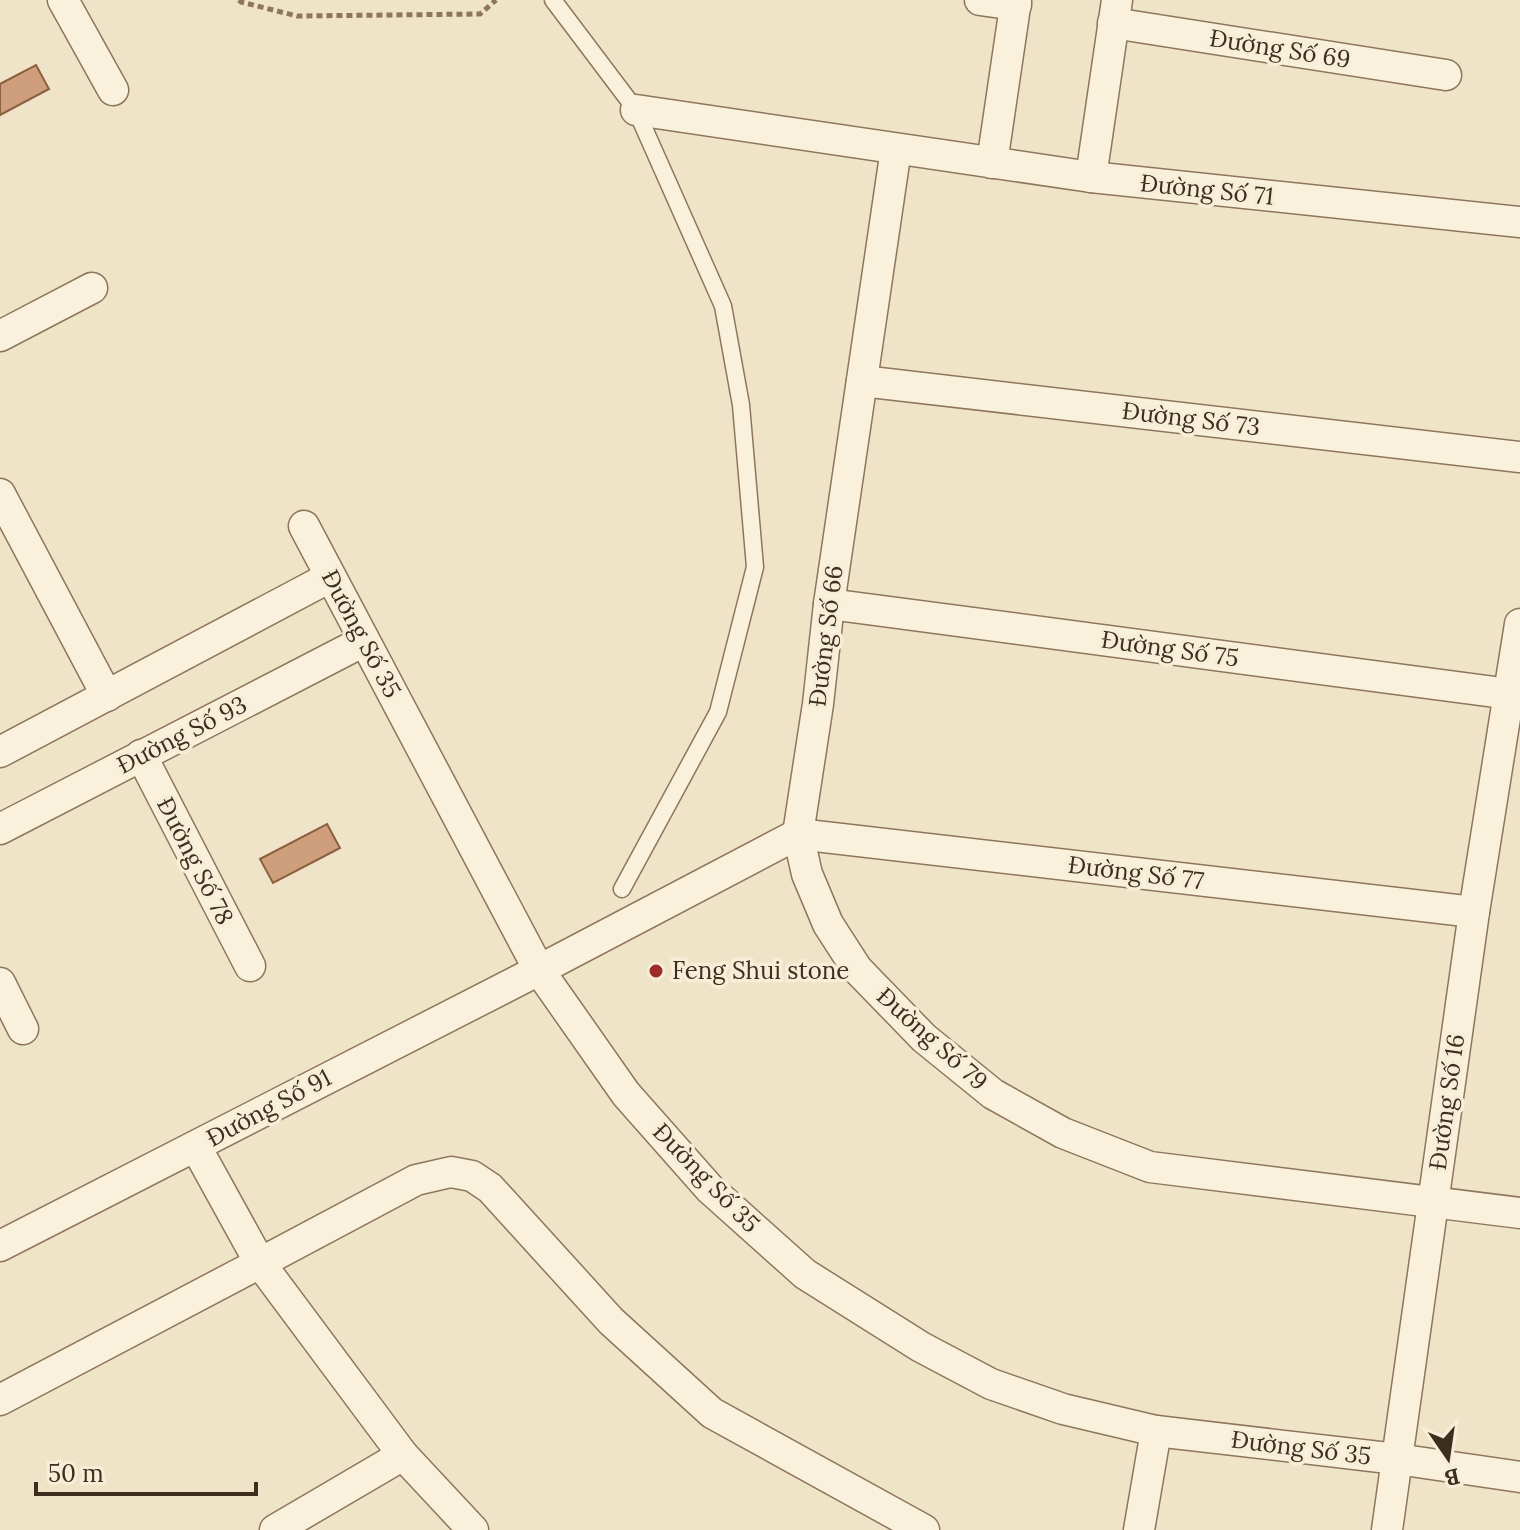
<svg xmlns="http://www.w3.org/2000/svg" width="1520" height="1530" viewBox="0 0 1520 1530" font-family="Lora,serif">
  <rect width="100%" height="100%" fill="#f0e4c8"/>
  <g fill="#cf9f7d" stroke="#8d5f41" stroke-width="2">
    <polygon points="36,65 49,89 0,115 0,84"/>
    <polygon points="327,824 340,848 273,883 260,859"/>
  </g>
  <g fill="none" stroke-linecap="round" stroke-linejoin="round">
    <defs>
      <polyline id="service" points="553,0 636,110 723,306 741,405 755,567 718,712 622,889"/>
      <g id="minor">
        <polyline points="63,0 113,90"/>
        <polyline points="980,0 1016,5"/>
        <polyline points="1113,23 1446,75"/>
        <polyline points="636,110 1091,177 1520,222"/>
        <polyline points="896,149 829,604 818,704 798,834 807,874 828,924 857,969 924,1038 993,1094 1063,1133 1150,1167 1520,1213"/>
        <polyline points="992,163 1016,0"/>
        <polyline points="1091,177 1117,0"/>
        <polyline points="0,336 92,288"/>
        <polyline points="862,381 1520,457"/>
        <polyline points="0,494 107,696"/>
        <polyline points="304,526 539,970 626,1094 710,1189 805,1274 921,1347 991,1384 1063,1409 1156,1431 1397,1459 1387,1530"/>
        <polyline points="829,604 1510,694"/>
        <polyline points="1520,624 1474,912 1397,1459 1520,1477"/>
        <polyline points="0,752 330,577"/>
        <polyline points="141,755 250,966"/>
        <polyline points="0,829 364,641"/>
        <polyline points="798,834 1474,912"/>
        <polyline points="0,983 23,1029"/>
        <polyline points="0,1246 539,970 798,834"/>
        <polyline points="0,1400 260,1263 196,1147"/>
        <polyline points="275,1530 403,1455"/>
        <polyline points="473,1530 403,1455 260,1263 416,1180 451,1172 472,1176 490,1188 611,1321 712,1413 924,1530"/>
        <polyline points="1139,1530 1156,1431"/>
      </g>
    </defs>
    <use href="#service" stroke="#8d765c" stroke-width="19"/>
    <use href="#minor" stroke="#8d765c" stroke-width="33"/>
    <polyline stroke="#8d765c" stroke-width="5" stroke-dasharray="6 4" stroke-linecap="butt" points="239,0 241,2 297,16 480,14 496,0"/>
    <use href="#service" stroke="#faf1dc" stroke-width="16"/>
    <use href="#minor" stroke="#faf1dc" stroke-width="30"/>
  </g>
  <circle fill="#9e2a2b" stroke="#f7eed8" stroke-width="3" cx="656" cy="971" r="8"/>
  <g text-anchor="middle" stroke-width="7" stroke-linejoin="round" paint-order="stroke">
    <g font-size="24" fill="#3d2e20" stroke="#f7eed8">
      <text transform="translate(1280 49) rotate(9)" y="8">Đường Số 69</text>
      <text transform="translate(1207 190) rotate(6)" y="8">Đường Số 71</text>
      <text transform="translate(1191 419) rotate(7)" y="8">Đường Số 73</text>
      <text transform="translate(361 634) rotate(62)" y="8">Đường Số 35</text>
      <text transform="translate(826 636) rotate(-83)" y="8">Đường Số 66</text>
      <text transform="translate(1170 649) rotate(8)" y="8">Đường Số 75</text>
      <text transform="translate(182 735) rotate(-27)" y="8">Đường Số 93</text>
      <text transform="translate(195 861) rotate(63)" y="8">Đường Số 78</text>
      <text transform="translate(1136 873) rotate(7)" y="8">Đường Số 77</text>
      <text transform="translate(932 1039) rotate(42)" y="8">Đường Số 79</text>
      <text transform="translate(1447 1102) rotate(-82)" y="8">Đường Số 16</text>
      <text transform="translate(269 1108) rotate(-28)" y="8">Đường Số 91</text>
      <text transform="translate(706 1178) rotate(46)" y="8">Đường Số 35</text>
      <text transform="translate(1301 1448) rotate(7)" y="8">Đường Số 35</text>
    </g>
    <g font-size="24" fill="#3d2e20" stroke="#f7eed8" text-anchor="start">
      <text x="672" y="979">Feng Shui stone</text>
    </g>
  </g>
  <g transform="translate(1448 1458) rotate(167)" stroke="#f7eed8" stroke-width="6" paint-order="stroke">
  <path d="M0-6L14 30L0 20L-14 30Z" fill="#3d2e20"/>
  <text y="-12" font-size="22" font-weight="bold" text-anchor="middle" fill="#3d2e20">B</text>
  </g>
  <path d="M36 1482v12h220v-12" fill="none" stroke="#3d2e20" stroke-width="4"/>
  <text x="48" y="1482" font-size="24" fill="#3d2e20" stroke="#f7eed8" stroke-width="6" paint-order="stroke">50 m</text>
</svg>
